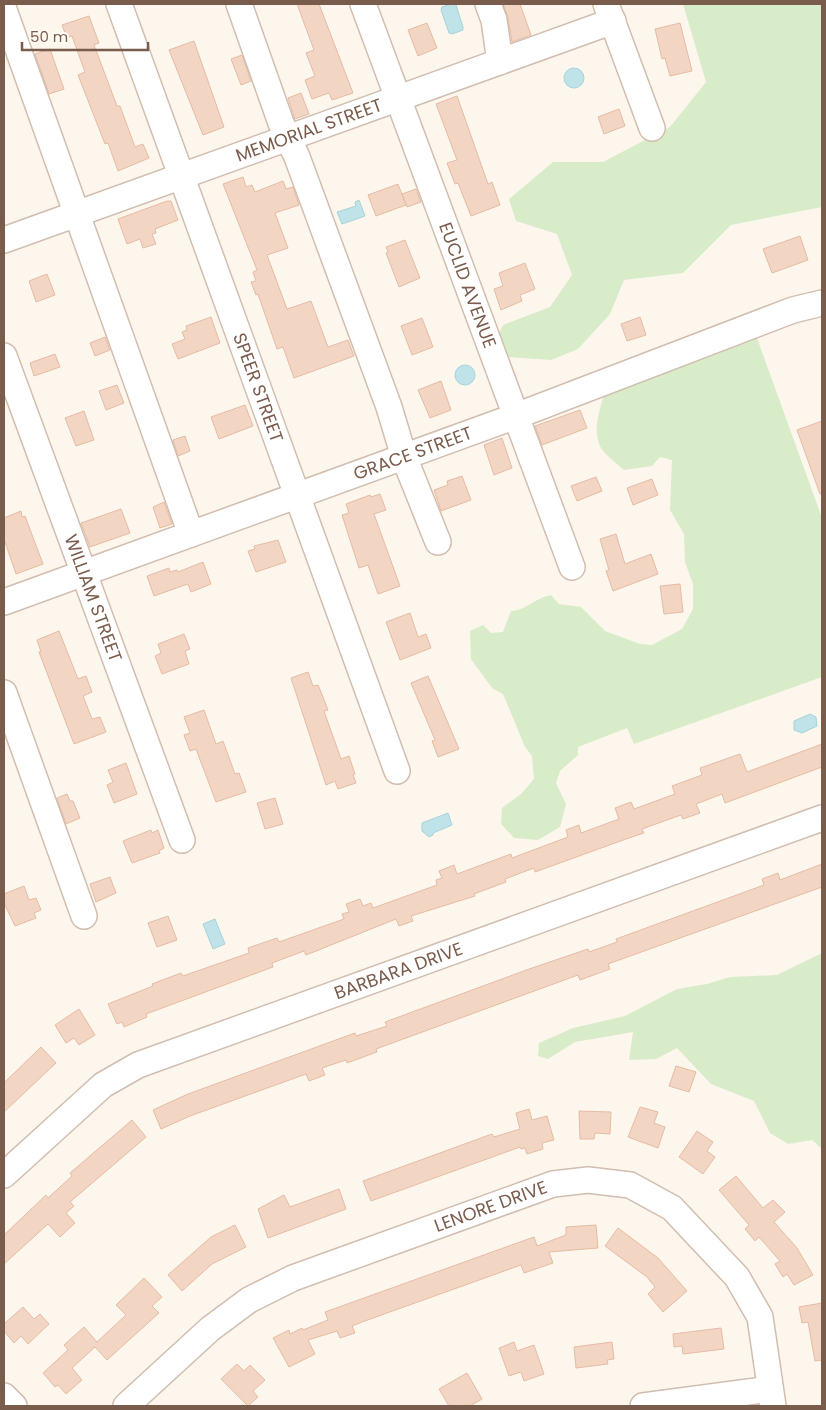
<svg xmlns="http://www.w3.org/2000/svg" width="826" height="1410" viewBox="0 0 826 1410" font-family="Poppins,sans-serif">
  <rect width="100%" height="100%" fill="#fdf6ec"/>
  <g fill="#d8ecc9">
    <polygon points="683,4 822,4 822,207 731,225 683,273 624,280 610,314 578,349 551,360 507,357 496,340 503,325 550,307 572,275 557,234 516,221 509,199 553,162 603,162 670,127 706,82"/>
    <path d="M 753,327 L 822,518 L 822,677 L 634,744 L 627,728 L 578,747 L 578,755 L 560,771 L 556,783 L 566,804 L 560,827 L 538,840 L 514,838 L 501,824 L 502,808 L 521,794 L 534,779 L 532,756 L 525,747 L 503,694 L 492,688 L 471,659 L 470,631 L 483,625 L 491,633 L 503,632 L 511,611 C 527,610 535,598 551,595 L 559,604 L 581,607 L 605,631 L 640,644 L 652,645 L 682,629 L 693,609 L 693,584 L 685,562 L 684,534 L 670,510 L 672,460 L 660,457 L 652,466 L 624,470 C 618,464 606,456 601,448 C 590,428 603,401 608,382 Z"/>
    <polygon points="822,953 822,1149 812,1140 788,1144 770,1133 754,1101 711,1084 677,1048 656,1059 629,1060 633,1032 575,1042 548,1059 538,1056 539,1043 573,1028 625,1016 677,989 707,984 730,977 777,975"/>
  </g>
  <g fill="#bfe3e8" stroke="#a5d3da">
    <polygon points="451,4 456,5 463,27 463,30 452,34 449,33 441,10 442,7"/>
    <circle cx="574" cy="78" r="10"/>
    <polygon points="359,200 365,216 342,224 337,212 356,206 355,202"/>
    <circle cx="465" cy="375" r="10"/>
    <polygon points="810,714 816,717 817,726 802,733 794,730 794,721"/>
    <polygon points="448,813 452,825 433,833 433,835 429,837 422,831 422,823"/>
    <polygon points="215,919 225,944 213,949 203,924"/>
  </g>
  <g fill="#f3d5c3" stroke="#e6bba3">
    <polygon points="297,4 319,4 353,93 332,100 329,93 312,99 305,80 315,76 306,53 314,50"/>
    <polygon points="503,4 520,4 531,35 512,42 508,18"/>
    <polygon points="89,16 99,43 94,45 117,106 120,106 135,147 143,144 149,158 118,171 108,143 105,144 78,75 85,72 72,36 67,38 62,25"/>
    <polygon points="427,23 437,48 418,56 408,30"/>
    <polygon points="680,23 692,71 670,76 665,58 662,59 655,29"/>
    <polygon points="194,41 224,127 203,135 169,50"/>
    <polygon points="50,49 64,89 49,94 35,54"/>
    <polygon points="242,55 251,81 241,85 231,59"/>
    <polygon points="301,93 309,114 295,119 288,98"/>
    <polygon points="457,96 488,184 492,182 500,205 471,216 458,183 455,184 447,163 457,160 436,104"/>
    <polygon points="619,109 625,126 604,134 598,117"/>
    <polygon points="243,177 246,187 252,185 255,192 283,181 286,189 293,187 299,205 275,213 288,248 267,255 287,309 311,301 328,347 348,340 354,356 294,378 283,347 277,349 258,294 256,295 251,282 256,281 253,272 257,270 223,184"/>
    <polygon points="398,184 406,205 376,216 368,195"/>
    <polygon points="416,189 421,202 407,207 402,194"/>
    <polygon points="167,201 171,201 178,220 155,229 156,233 152,234 156,244 143,248 140,239 127,244 118,219"/>
    <polygon points="800,236 808,260 772,273 763,249"/>
    <polygon points="405,240 420,278 399,287 386,253 388,252 386,247"/>
    <polygon points="525,263 535,289 520,295 522,301 501,310 494,289 503,286 499,273"/>
    <polygon points="47,274 55,295 36,302 29,281"/>
    <polygon points="211,317 220,343 178,359 172,344 185,339 182,332 187,330 186,326"/>
    <polygon points="640,317 646,335 627,341 621,324"/>
    <polygon points="422,318 433,347 412,355 401,326"/>
    <polygon points="105,337 110,350 95,356 90,343"/>
    <polygon points="55,354 60,367 34,376 30,363"/>
    <polygon points="441,381 451,410 430,418 418,390"/>
    <polygon points="117,385 124,403 106,410 99,391"/>
    <polygon points="245,405 253,426 219,439 211,417"/>
    <polygon points="580,410 587,428 542,445 535,426"/>
    <polygon points="84,411 94,440 76,446 65,418"/>
    <polygon points="822,421 822,494 820,494 797,430"/>
    <polygon points="185,436 190,451 178,456 173,440"/>
    <polygon points="502,438 512,468 494,475 484,445"/>
    <polygon points="462,476 471,500 441,511 434,490 448,485 447,481"/>
    <polygon points="596,477 602,491 577,501 571,486"/>
    <polygon points="652,479 658,495 633,505 627,488"/>
    <polygon points="380,494 386,510 374,514 400,586 378,594 368,565 359,568 342,515 349,513 346,504 370,495 371,497"/>
    <polygon points="164,502 172,524 160,528 153,507"/>
    <polygon points="121,509 130,533 90,547 81,523"/>
    <polygon points="21,511 22,517 25,516 43,564 16,574 4,539 4,518"/>
    <polygon points="616,534 625,564 651,554 658,574 613,591 606,571 609,570 600,539"/>
    <polygon points="278,540 286,562 256,572 248,551 255,549 254,546"/>
    <polygon points="203,562 211,584 191,592 188,584 154,596 147,576 169,568 170,572 177,570 178,572"/>
    <polygon points="680,584 683,612 664,614 660,586"/>
    <polygon points="410,613 418,637 426,634 431,648 400,660 386,622"/>
    <polygon points="59,631 78,679 86,676 92,692 83,696 92,719 100,717 106,732 74,744 39,652 41,652 37,640"/>
    <polygon points="184,634 190,649 185,651 189,664 162,674 155,656 161,653 158,644"/>
    <polygon points="308,672 313,686 318,685 321,692 328,710 324,711 341,759 349,756 355,774 353,775 356,783 338,789 335,781 326,785 291,678"/>
    <polygon points="428,676 459,749 438,757 432,741 435,740 411,683"/>
    <polygon points="204,710 216,744 223,741 235,774 239,773 246,792 216,802 196,749 190,751 184,735 190,733 184,717"/>
    <polygon points="822,744 822,767 725,803 722,794 696,804 700,813 683,819 681,815 642,829 644,833 626,839 535,872 534,868 505,879 506,882 474,894 475,896 411,916 413,921 399,926 396,919 306,955 304,951 272,963 273,967 146,1014 147,1017 124,1027 122,1022 117,1024 108,1004 153,986 152,984 181,973 183,976 249,953 248,948 277,938 279,942 344,919 342,914 349,912 346,904 360,899 363,906 371,903 373,908 437,885 436,880 442,878 439,871 454,865 457,874 511,854 512,858 568,837 566,830 579,825 581,833 619,819 615,808 631,802 634,809 675,794 672,786 702,775 700,768 740,754 747,772"/>
    <polygon points="126,763 137,794 114,803 107,785 113,782 108,770"/>
    <polygon points="67,794 70,801 73,801 80,818 66,824 57,798"/>
    <polygon points="275,798 283,824 265,829 257,803"/>
    <polygon points="151,830 152,833 158,830 164,848 159,851 160,853 132,863 123,841"/>
    <polygon points="822,864 822,887 608,964 610,969 580,980 578,975 376,1049 377,1052 347,1063 346,1060 322,1068 325,1075 309,1081 306,1074 190,1116 161,1129 153,1110 188,1094 355,1033 356,1036 387,1026 385,1022 532,968 588,949 589,952 617,942 616,939 764,885 762,879 778,873 780,880"/>
    <polygon points="110,877 116,893 96,902 90,884"/>
    <polygon points="24,886 29,900 36,898 41,910 34,913 36,918 15,926 4,903 4,894"/>
    <polygon points="168,916 177,940 157,947 148,923"/>
    <polygon points="79,1009 95,1035 79,1045 74,1038 66,1043 55,1025"/>
    <polygon points="41,1047 56,1063 4,1112 4,1083"/>
    <polygon points="676,1066 696,1072 689,1092 669,1086"/>
    <polygon points="640,1107 658,1112 654,1123 665,1127 658,1148 628,1137"/>
    <polygon points="529,1109 532,1120 547,1116 554,1140 542,1143 543,1149 527,1154 525,1148 521,1149 520,1147 371,1201 363,1181 492,1134 494,1137 520,1129 516,1113"/>
    <polygon points="579,1111 611,1112 610,1134 595,1133 594,1139 580,1139"/>
    <polygon points="132,1120 146,1137 70,1202 74,1206 66,1213 75,1223 60,1237 48,1224 4,1264 4,1235 46,1195 48,1198 72,1176 70,1173"/>
    <polygon points="697,1131 713,1142 707,1151 715,1157 703,1174 679,1157"/>
    <polygon points="736,1176 763,1208 773,1200 785,1212 774,1222 797,1248 813,1275 794,1285 787,1274 783,1277 775,1264 780,1261 759,1237 755,1241 745,1229 749,1225 719,1190"/>
    <polygon points="339,1189 346,1209 268,1238 258,1209 284,1195 290,1207"/>
    <polygon points="235,1225 246,1247 212,1264 182,1291 168,1275 211,1237"/>
    <polygon points="596,1225 598,1248 549,1252 553,1263 524,1273 521,1265 362,1322 352,1326 355,1333 340,1338 337,1331 308,1340 315,1354 289,1367 273,1338 289,1330 290,1334 302,1328 303,1330 328,1320 325,1312 534,1237 537,1246 566,1235 566,1227"/>
    <polygon points="618,1228 658,1258 687,1291 663,1312 648,1294 655,1287 647,1277 605,1246"/>
    <polygon points="144,1278 162,1297 152,1306 159,1313 107,1360 95,1347 72,1368 82,1380 66,1394 58,1385 55,1387 43,1373 68,1350 64,1345 84,1327 97,1342 126,1315 116,1305"/>
    <polygon points="822,1303 822,1360 815,1361 808,1322 802,1323 799,1307"/>
    <polygon points="23,1307 34,1319 40,1314 49,1324 28,1344 21,1336 14,1343 4,1331 4,1324"/>
    <polygon points="721,1328 724,1349 683,1354 682,1346 674,1347 673,1334"/>
    <polygon points="514,1342 517,1351 534,1345 544,1374 524,1381 521,1372 509,1376 499,1348"/>
    <polygon points="612,1342 614,1359 607,1360 608,1364 576,1368 574,1347"/>
    <polygon points="237,1364 244,1371 250,1365 265,1380 253,1391 258,1397 248,1406 221,1379"/>
    <polygon points="467,1373 482,1399 470,1406 449,1406 439,1389"/>
  </g>
  <g fill="none" stroke-linecap="round" stroke-linejoin="round">
    <defs>
      <g id="minor">
        <path id="s1" d="M 119,4 L 397,771"/>
        <polyline points="239,4 281,123 297,157 389,407 404,457 438,542"/>
        <path id="s2" d="M 363,4 L 572,567"/>
        <polyline points="488,4 494,20 500,62"/>
        <polyline points="606,4 652,128"/>
        <polyline points="4,10 191,534"/>
        <path id="s3" d="M 4,240 L 613,21"/>
        <path id="s4" d="M 4,356 L 182,840"/>
        <path id="s5" d="M 4,602 L 516,416 L 793,310 L 822,303"/>
        <polyline points="4,693 84,916"/>
        <path id="s6" d="M 4,1175 L 103,1085 L 138,1065 L 822,818"/>
        <polyline points="4,1396 14,1406"/>
        <path id="s7" d="M 126,1406 L 210,1329 L 249,1300 L 293,1278 L 553,1184 L 588,1180 L 630,1185 L 672,1208 L 737,1277 L 760,1317 L 773,1406"/>
        <polyline points="643,1406 770,1389"/>
      </g>
    </defs>
    <use href="#minor" stroke="#d1beb0" stroke-width="28"/>
    <use href="#minor" stroke="#fff" stroke-width="25"/>
  </g>
  <g text-anchor="middle" stroke-width="4.5" stroke-linejoin="round" paint-order="stroke">
    <g font-size="18" fill="#7a5c4d" stroke="#fffaf3">
      <text dy="6" stroke="none"><textPath href="#s3" startOffset="324">MEMORIAL STREET</textPath></text>
      <text dy="6" stroke="none"><textPath href="#s2" startOffset="300">EUCLID AVENUE</textPath></text>
      <text dy="6" stroke="none"><textPath href="#s1" startOffset="408">SPEER STREET</textPath></text>
      <text dy="6" stroke="none"><textPath href="#s5" startOffset="435">GRACE STREET</textPath></text>
      <text dy="6" stroke="none"><textPath href="#s4" startOffset="258">WILLIAM STREET</textPath></text>
      <text dy="6" stroke="none"><textPath href="#s6" startOffset="451">BARBARA DRIVE</textPath></text>
      <text dy="6" stroke="none"><textPath href="#s7" startOffset="422">LENORE DRIVE</textPath></text>
    </g>
  </g>
  <rect width="826" height="1410" fill="none" stroke="#7a5c4d" stroke-width="10"/>
  <path d="M22 42v8h126v-8" fill="none" stroke="#7a5c4d" stroke-width="2.5"/>
  <text x="30" y="42" font-size="15" fill="#7a5c4d" stroke="#fffaf3" stroke-width="4" paint-order="stroke">50 m</text>
</svg>
